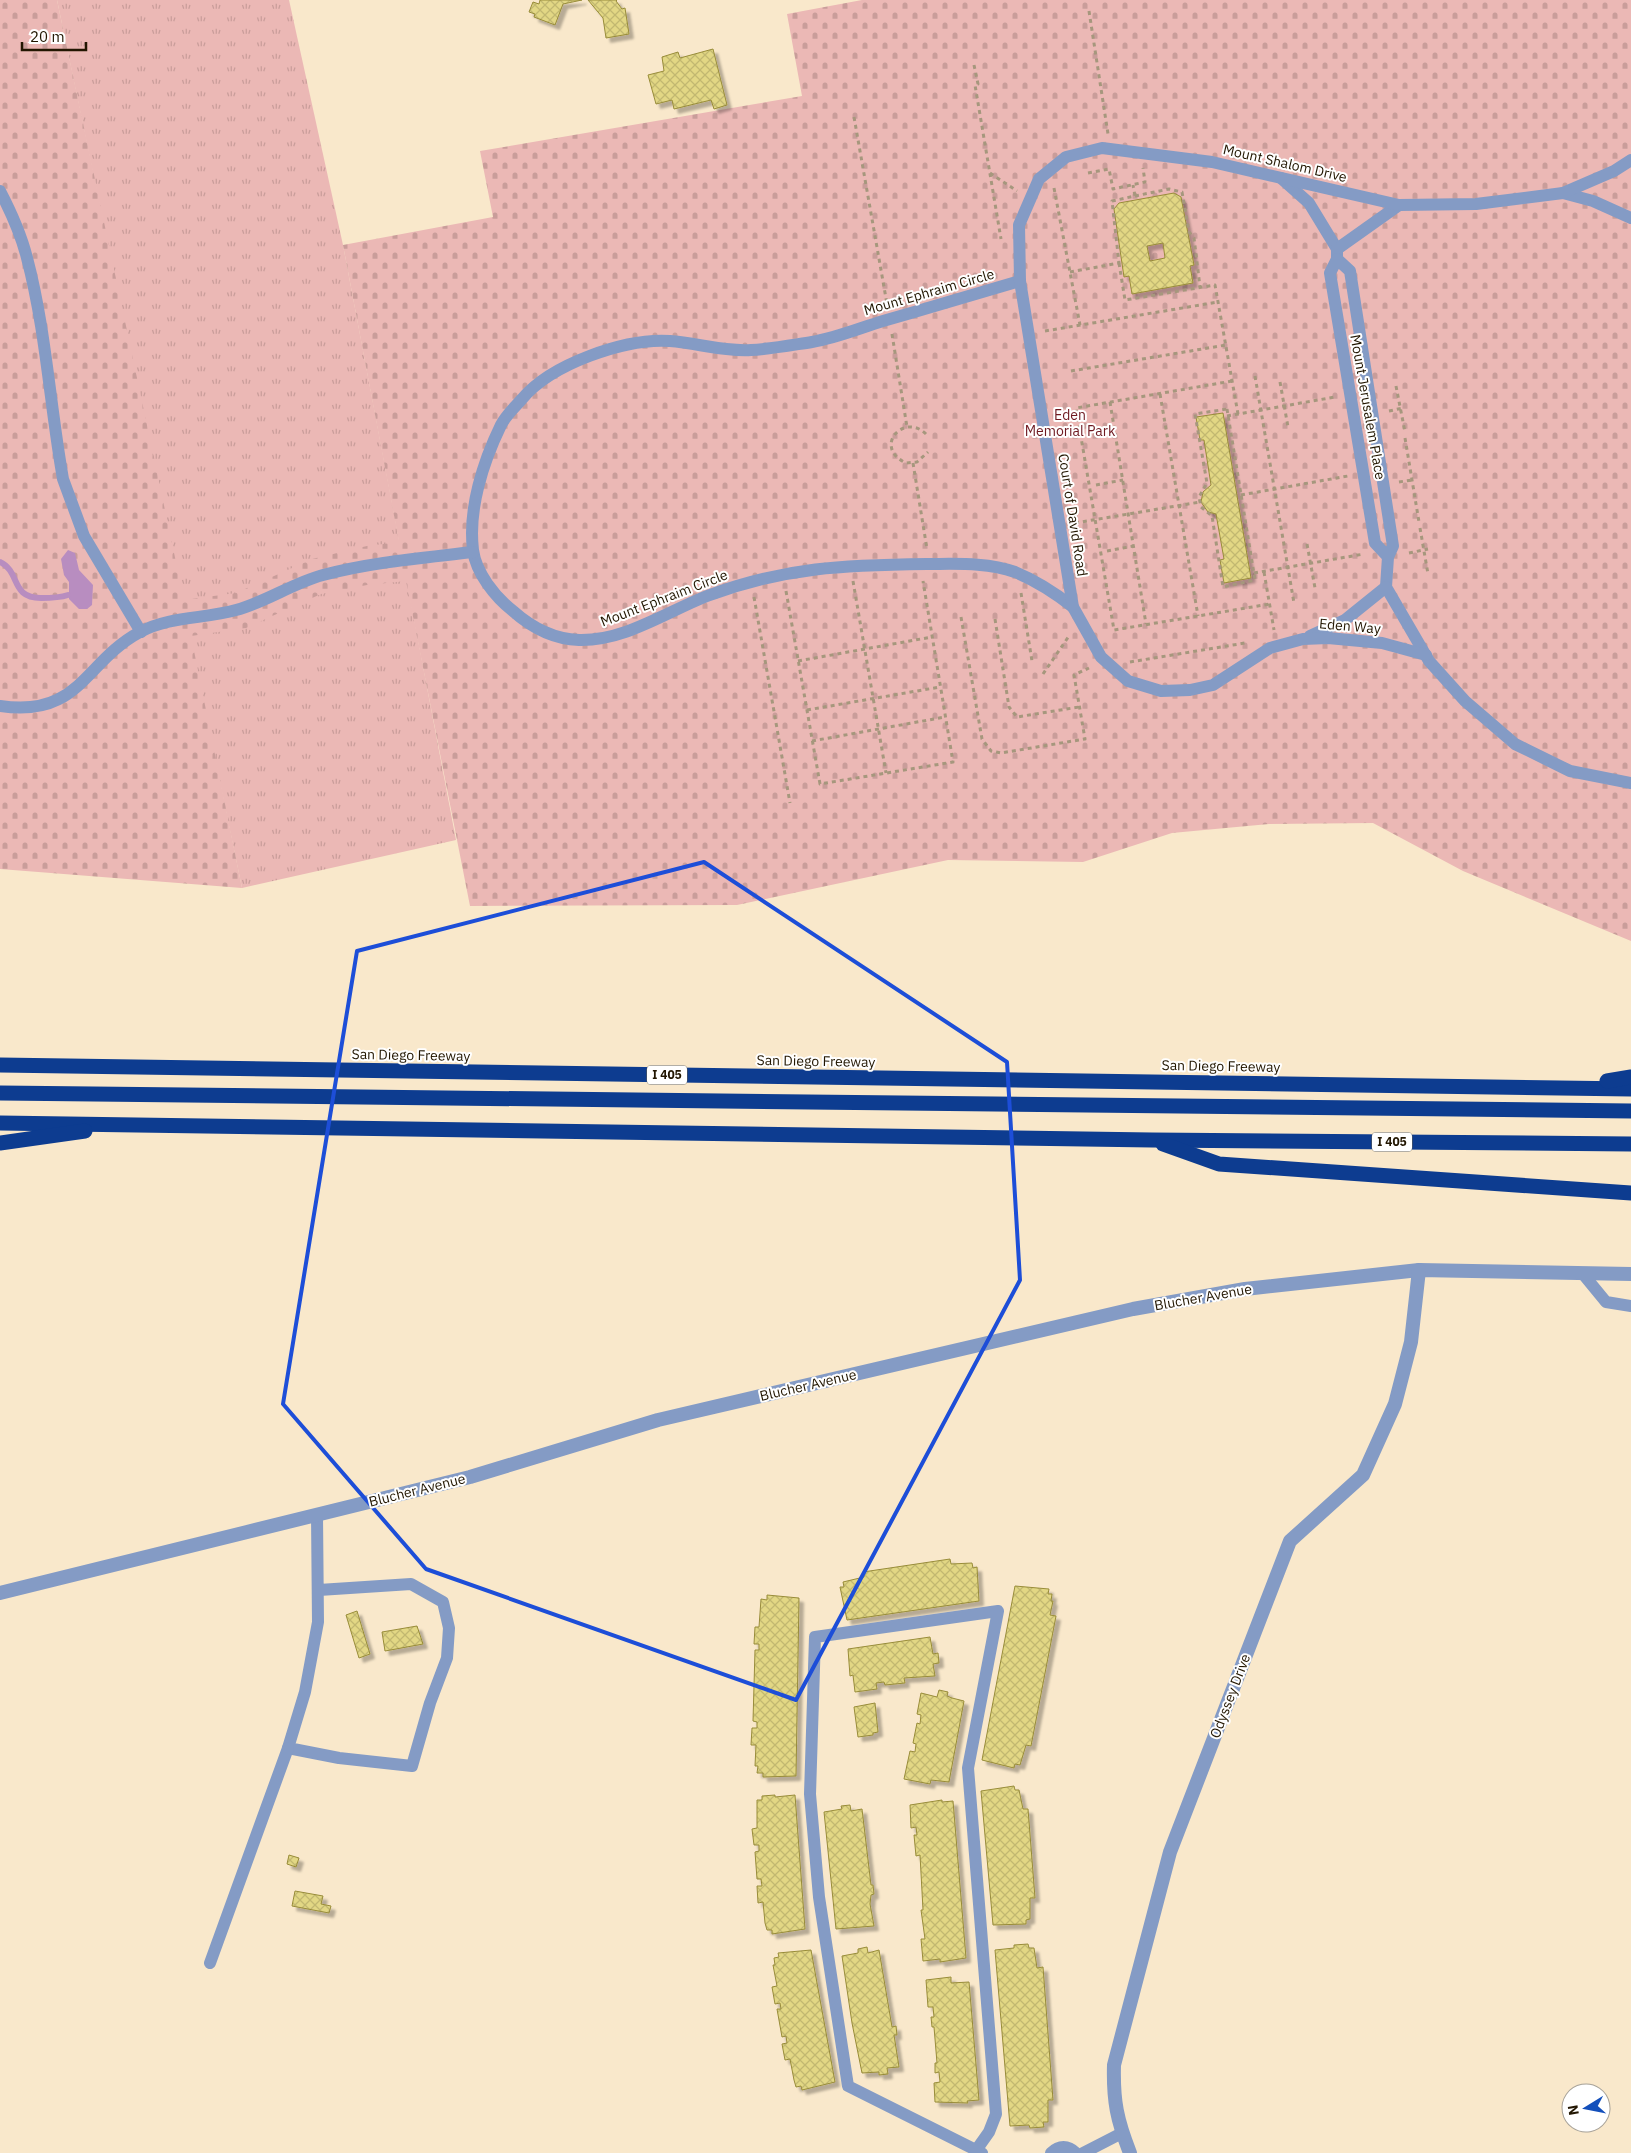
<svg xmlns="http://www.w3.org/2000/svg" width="1631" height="2153" viewBox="0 0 1631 2153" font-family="'IBM Plex Sans',sans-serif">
  <defs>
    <pattern id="grass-tufts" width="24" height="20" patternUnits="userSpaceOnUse" patternTransform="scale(1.25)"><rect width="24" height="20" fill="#ebb8b5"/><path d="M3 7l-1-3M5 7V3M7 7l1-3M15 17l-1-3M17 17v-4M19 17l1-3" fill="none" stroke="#c99d9a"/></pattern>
    <pattern id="cemetery-stones" width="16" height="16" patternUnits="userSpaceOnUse" patternTransform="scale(1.25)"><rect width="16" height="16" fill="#ebb8b5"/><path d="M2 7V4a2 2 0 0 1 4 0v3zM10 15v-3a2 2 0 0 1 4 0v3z" fill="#c99d9a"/></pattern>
    <pattern id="building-cross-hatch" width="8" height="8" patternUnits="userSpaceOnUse" patternTransform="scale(1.25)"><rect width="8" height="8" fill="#e2d784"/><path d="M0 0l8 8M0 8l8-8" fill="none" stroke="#c2b870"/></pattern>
    <filter id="shadow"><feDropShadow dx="4.5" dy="4.5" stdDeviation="1" flood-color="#0004"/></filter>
  </defs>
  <rect width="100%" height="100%" fill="#f9e8cb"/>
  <polygon fill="url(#grass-tufts)" points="57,0 289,0 343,245 456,840 242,888"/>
  <polygon fill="url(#cemetery-stones)" points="0,0 57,0 184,600 236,593 312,559 367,546 399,542 343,245 493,217 480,151 802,96 787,14 862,0 1631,0 1631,941 1463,871 1373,823 1269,824 1172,833 1083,862 948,860 737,905 470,906 406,581 367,585 321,594 246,628 191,636 242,888 0,869"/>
  <polygon fill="#b88dc0" points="68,550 75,553 79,570 93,585 92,605 87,609 79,609 69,599 69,582 64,575 61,559"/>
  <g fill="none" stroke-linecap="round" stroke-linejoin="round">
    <path stroke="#b88dc0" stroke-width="6" d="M 0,562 C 21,572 10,598 41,598 C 50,598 59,598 68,595"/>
  </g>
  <g fill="url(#building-cross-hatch)" stroke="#988c39" fill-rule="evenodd" filter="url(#shadow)">
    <polygon points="540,0 582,0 563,4 555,25 534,17 535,14 529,12 533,2 539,4"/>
    <polygon points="588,0 617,0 616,1 622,9 625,8 629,34 606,38 603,18"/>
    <polygon points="713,49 727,105 714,109 711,100 674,109 672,100 656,104 648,75 664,71 662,57 678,52 680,58"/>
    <path d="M 1174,193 L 1181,197 L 1194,265 L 1190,266 L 1193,283 L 1132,294 L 1129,276 L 1124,277 L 1114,209 L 1119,203 ZM 1163,243 L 1165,258 L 1150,261 L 1147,246 Z"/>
    <polygon points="1223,413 1251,578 1224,583 1220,560 1224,559 1216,514 1208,512 1201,502 1203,492 1211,485 1204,440 1200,440 1196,417"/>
    <polygon points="950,1559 951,1564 972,1563 973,1568 977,1567 979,1601 847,1620 840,1587 844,1587 843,1582 864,1577 863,1572"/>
    <polygon points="1015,1586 1049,1589 1048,1594 1052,1594 1051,1601 1053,1601 1050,1615 1056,1616 1031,1746 1026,1745 1020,1765 1015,1764 1014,1768 982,1760"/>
    <polygon points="767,1595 799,1598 796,1776 763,1777 763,1773 757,1773 758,1766 755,1766 756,1745 751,1745 752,1728 757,1728 757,1722 753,1721 755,1650 759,1650 759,1644 754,1644 755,1627 759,1627 761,1599 767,1600"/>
    <polygon points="357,1611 370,1654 359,1658 346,1615"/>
    <polygon points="417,1626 423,1644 385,1651 382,1632"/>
    <polygon points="930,1637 933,1654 938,1653 939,1663 933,1664 935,1676 904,1678 905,1683 885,1685 884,1682 876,1683 877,1689 855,1692 853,1675 850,1676 848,1649"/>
    <polygon points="939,1690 948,1692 947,1696 952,1698 964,1701 949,1782 931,1780 930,1784 904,1779 910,1751 915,1752 916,1744 913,1743 917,1723 920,1724 921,1715 917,1714 921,1693 937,1697"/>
    <polygon points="875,1703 878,1732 873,1733 873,1735 858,1737 854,1707"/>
    <polygon points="1014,1786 1015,1790 1019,1790 1023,1809 1028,1809 1035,1898 1030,1898 1030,1919 1026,1920 1026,1924 993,1925 981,1791"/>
    <polygon points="775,1795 775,1797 795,1795 805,1929 772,1934 772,1930 767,1930 765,1923 763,1902 758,1903 757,1886 762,1886 761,1879 757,1879 755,1852 759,1851 759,1845 754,1845 752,1829 757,1828 757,1800 762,1800 762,1796"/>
    <polygon points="942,1800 942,1802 953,1801 966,1958 940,1962 940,1959 923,1961 921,1939 925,1939 921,1910 923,1910 920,1855 916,1856 914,1835 917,1835 916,1827 911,1828 910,1805"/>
    <polygon points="850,1805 851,1811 862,1809 871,1885 873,1885 874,1894 871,1895 870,1904 874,1926 836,1929 824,1812 842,1809 841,1806"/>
    <polygon points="289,1855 299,1858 296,1867 287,1864"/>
    <polygon points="295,1891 323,1896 321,1904 331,1906 329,1913 292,1906"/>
    <polygon points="1028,1944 1029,1948 1034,1948 1037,1968 1043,1967 1053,2100 1048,2100 1048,2122 1043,2122 1044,2127 1030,2128 1029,2125 1010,2126 995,1950 1014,1948 1014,1945"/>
    <polygon points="867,1947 868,1953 879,1950 892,2027 896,2026 897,2035 894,2035 899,2067 887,2068 888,2074 879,2075 879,2072 862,2073 852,2023 842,1956 858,1953 858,1949"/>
    <polygon points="811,1950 835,2082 802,2090 801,2086 796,2087 794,2080 790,2059 785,2060 782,2044 787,2043 786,2036 782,2037 777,2009 781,2009 780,2003 775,2004 772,1987 777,1986 773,1965 775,1965 774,1958 779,1957 778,1953"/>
    <polygon points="951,1977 951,1983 969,1982 979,2100 967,2101 968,2103 935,2102 934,2083 940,2082 939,2072 935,2073 935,2063 937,2063 934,2027 932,2027 931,2017 934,2017 933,2007 928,2007 926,1980"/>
  </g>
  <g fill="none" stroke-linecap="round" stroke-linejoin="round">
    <g stroke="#a6977d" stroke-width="3" stroke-dasharray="4 4" stroke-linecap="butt">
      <polyline points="1089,11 1108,134"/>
      <polyline points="974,65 978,84 975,85 1001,239"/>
      <polyline points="854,117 887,304"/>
      <polyline points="990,173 1017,191"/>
      <polyline points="1088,173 1109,169 1113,189 1145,182 1143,168"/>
      <polyline points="1054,188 1080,325"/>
      <polyline points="1135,196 1169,189 1182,192 1189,232 1194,238 1200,287"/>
      <polyline points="1119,263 1125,300 1215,285 1238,414"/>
      <polyline points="1070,272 1119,263 1112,201 1135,196 1133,185"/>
      <polyline points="1045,331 1218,302"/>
      <polyline points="892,334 907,427"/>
      <polyline points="1071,371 1226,345"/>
      <polyline points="1255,376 1294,603"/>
      <polyline points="1232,381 1076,408 1114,630 1270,604"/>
      <polyline points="1280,382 1288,427"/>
      <polyline points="1396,386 1405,432"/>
      <polyline points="1160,394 1198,616"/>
      <polyline points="1110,402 1146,624"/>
      <polygon points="1227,409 1255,580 1223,587 1212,516 1201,507 1199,497 1207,483 1195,414"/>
      <polyline points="1389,411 1403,408"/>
      <polyline points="1227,416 1335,397"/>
      <path d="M 926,434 C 904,412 872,447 906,463 L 917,462 L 928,452"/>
      <polyline points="1405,438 1419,522"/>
      <polyline points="913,463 927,549"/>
      <polyline points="1399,482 1412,480"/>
      <polyline points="1096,485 1123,480"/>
      <polyline points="1241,495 1348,476"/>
      <polyline points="1075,523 1200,502"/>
      <polyline points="1420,528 1428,574"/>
      <polyline points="1307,544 1315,588"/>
      <polyline points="1107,551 1134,546"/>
      <polyline points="1409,553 1428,549"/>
      <polyline points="1264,572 1274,630"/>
      <polyline points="1254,573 1364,554"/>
      <polyline points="853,581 886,773"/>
      <polyline points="786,591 820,784 953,762 923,581"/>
      <polyline points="1021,593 1032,661"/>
      <polyline points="754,597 790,803"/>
      <polyline points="961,617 982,739 991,751 1001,753 1085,739 1074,675 1089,668"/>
      <polyline points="995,619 1009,707 1017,717 1079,707"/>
      <polyline points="798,661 932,637"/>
      <polyline points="1130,662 1245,643"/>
      <polyline points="1043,674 1069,636"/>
      <polyline points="807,710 940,687"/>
      <polyline points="812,741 945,717"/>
    </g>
    <g stroke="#849bc5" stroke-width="12">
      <polyline points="1281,178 1309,203 1337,249 1337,259"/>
      <path d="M 0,191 C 11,212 21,234 27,258 C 46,330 50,406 63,479 L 84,536 L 141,632"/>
      <polyline points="1563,193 1593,201 1631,218"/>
      <polyline points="1337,249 1399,205"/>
      <path d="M 1020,281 C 975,294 929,308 883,321 C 860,328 836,338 812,342 C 792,345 771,349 751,350 C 725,352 697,343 670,341 C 625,338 551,364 522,399 C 515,407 506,415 501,425 C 483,462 468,509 473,550 C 476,573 495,597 513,611 C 532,628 553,639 579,640 C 625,641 666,612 707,596 C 785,567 845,565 927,564 C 956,564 987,562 1015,572 C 1037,581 1054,592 1073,607"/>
      <polyline points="1388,557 1375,543 1330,273 1337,259 1350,271 1393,546 1388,557 1386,587 1429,661 1465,701 1515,744 1570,771 1631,783"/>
      <polyline points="1310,636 1345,620 1386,587"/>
      <polyline points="1426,655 1382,643 1328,638 1303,639 1270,648 1213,685 1190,690 1161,691 1128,681 1101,657 1073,607 1020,281 1019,225 1039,179 1066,157 1102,148 1212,162 1399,205 1476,204 1563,193 1614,171 1631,160"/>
      <path d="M 0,706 C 80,718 84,662 140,632 C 170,616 204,619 236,610 C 266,602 293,583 323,575 C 372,562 423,558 473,552"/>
      <polyline points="1583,1274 1606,1302 1631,1306"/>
      <polyline points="317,1515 318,1622 305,1692 288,1748 339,1758 412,1766 430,1703 447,1658 449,1628 443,1602 411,1584 319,1590"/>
      <polyline points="210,1963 288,1748"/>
      <polyline points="977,2149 989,2132 996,2114 968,1768 998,1611 815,1637 810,1794 819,1897 848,2086 982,2153"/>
      <path d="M 1051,2153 C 1059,2145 1068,2145 1076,2153"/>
      <polyline points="1083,2153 1122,2133"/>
    </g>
    <g stroke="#849bc5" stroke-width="14">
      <polyline points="0,1593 470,1477 658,1420 1133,1309 1245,1289 1419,1270 1631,1274"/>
      <path d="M 1130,2153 C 1117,2120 1113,2101 1114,2065 L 1170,1852 L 1290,1541 L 1363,1475 L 1395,1404 L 1411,1342 L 1419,1270"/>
    </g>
    <g stroke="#0d3c90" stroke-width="15">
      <polyline points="0,1065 1631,1089"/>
      <polyline points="1607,1081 1631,1077"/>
      <polyline points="0,1093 1631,1111"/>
      <polyline points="0,1123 1152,1140 1631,1144"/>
      <polyline points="0,1143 85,1131"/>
      <polyline points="1163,1144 1219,1164 1631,1193"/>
    </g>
  </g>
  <path fill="none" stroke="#1d4ed8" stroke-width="4" stroke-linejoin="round" d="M 704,862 L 1007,1062 L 1020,1280 L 796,1700 L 426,1569 L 283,1404 L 357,951 Z"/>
  <g text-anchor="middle" stroke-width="4" stroke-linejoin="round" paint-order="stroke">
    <g fill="#fff" stroke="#645c4d" stroke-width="1">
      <rect x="647" y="1065.5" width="40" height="19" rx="4"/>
      <rect x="1372" y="1132.5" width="40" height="19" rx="4"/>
    </g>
    <g font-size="12" font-weight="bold" fill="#221601">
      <text x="667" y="1079">I 405</text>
      <text x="1392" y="1146">I 405</text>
    </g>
    <g font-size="14" fill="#221601" stroke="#fff">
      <text transform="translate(1285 163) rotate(13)" y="5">Mount Shalom Drive</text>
      <text transform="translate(929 292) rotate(-16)" y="5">Mount Ephraim Circle</text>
      <text transform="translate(1368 407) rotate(80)" y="5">Mount Jerusalem Place</text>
      <text transform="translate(1073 515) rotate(81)" y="5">Court of David Road</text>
      <text transform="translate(664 598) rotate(-21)" y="5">Mount Ephraim Circle</text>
      <text transform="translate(1350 626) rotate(5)" y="5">Eden Way</text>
      <text transform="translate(411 1055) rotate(1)" y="5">San Diego Freeway</text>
      <text transform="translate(816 1061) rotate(1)" y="5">San Diego Freeway</text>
      <text transform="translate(1221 1066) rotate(1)" y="5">San Diego Freeway</text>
      <text transform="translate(1203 1297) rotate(-10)" y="5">Blucher Avenue</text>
      <text transform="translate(808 1385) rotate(-13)" y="5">Blucher Avenue</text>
      <text transform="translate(417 1490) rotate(-14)" y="5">Blucher Avenue</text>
      <text transform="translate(1230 1696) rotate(-69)" y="5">Odyssey Drive</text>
    </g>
    <g font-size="14" fill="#6e1920" stroke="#fff">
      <text x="1070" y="420">Eden<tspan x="1070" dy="16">Memorial Park</tspan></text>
    </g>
  </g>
  <g transform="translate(1586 2108) rotate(260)"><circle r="24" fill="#ffffff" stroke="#a7a299"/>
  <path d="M0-4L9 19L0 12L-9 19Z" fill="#134fbb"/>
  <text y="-8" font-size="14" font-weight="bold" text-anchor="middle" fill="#221601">N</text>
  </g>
  <path d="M22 42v8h64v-8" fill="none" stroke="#221601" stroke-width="2.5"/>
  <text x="30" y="42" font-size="15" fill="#221601" stroke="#ffffff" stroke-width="4" paint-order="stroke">20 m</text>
</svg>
